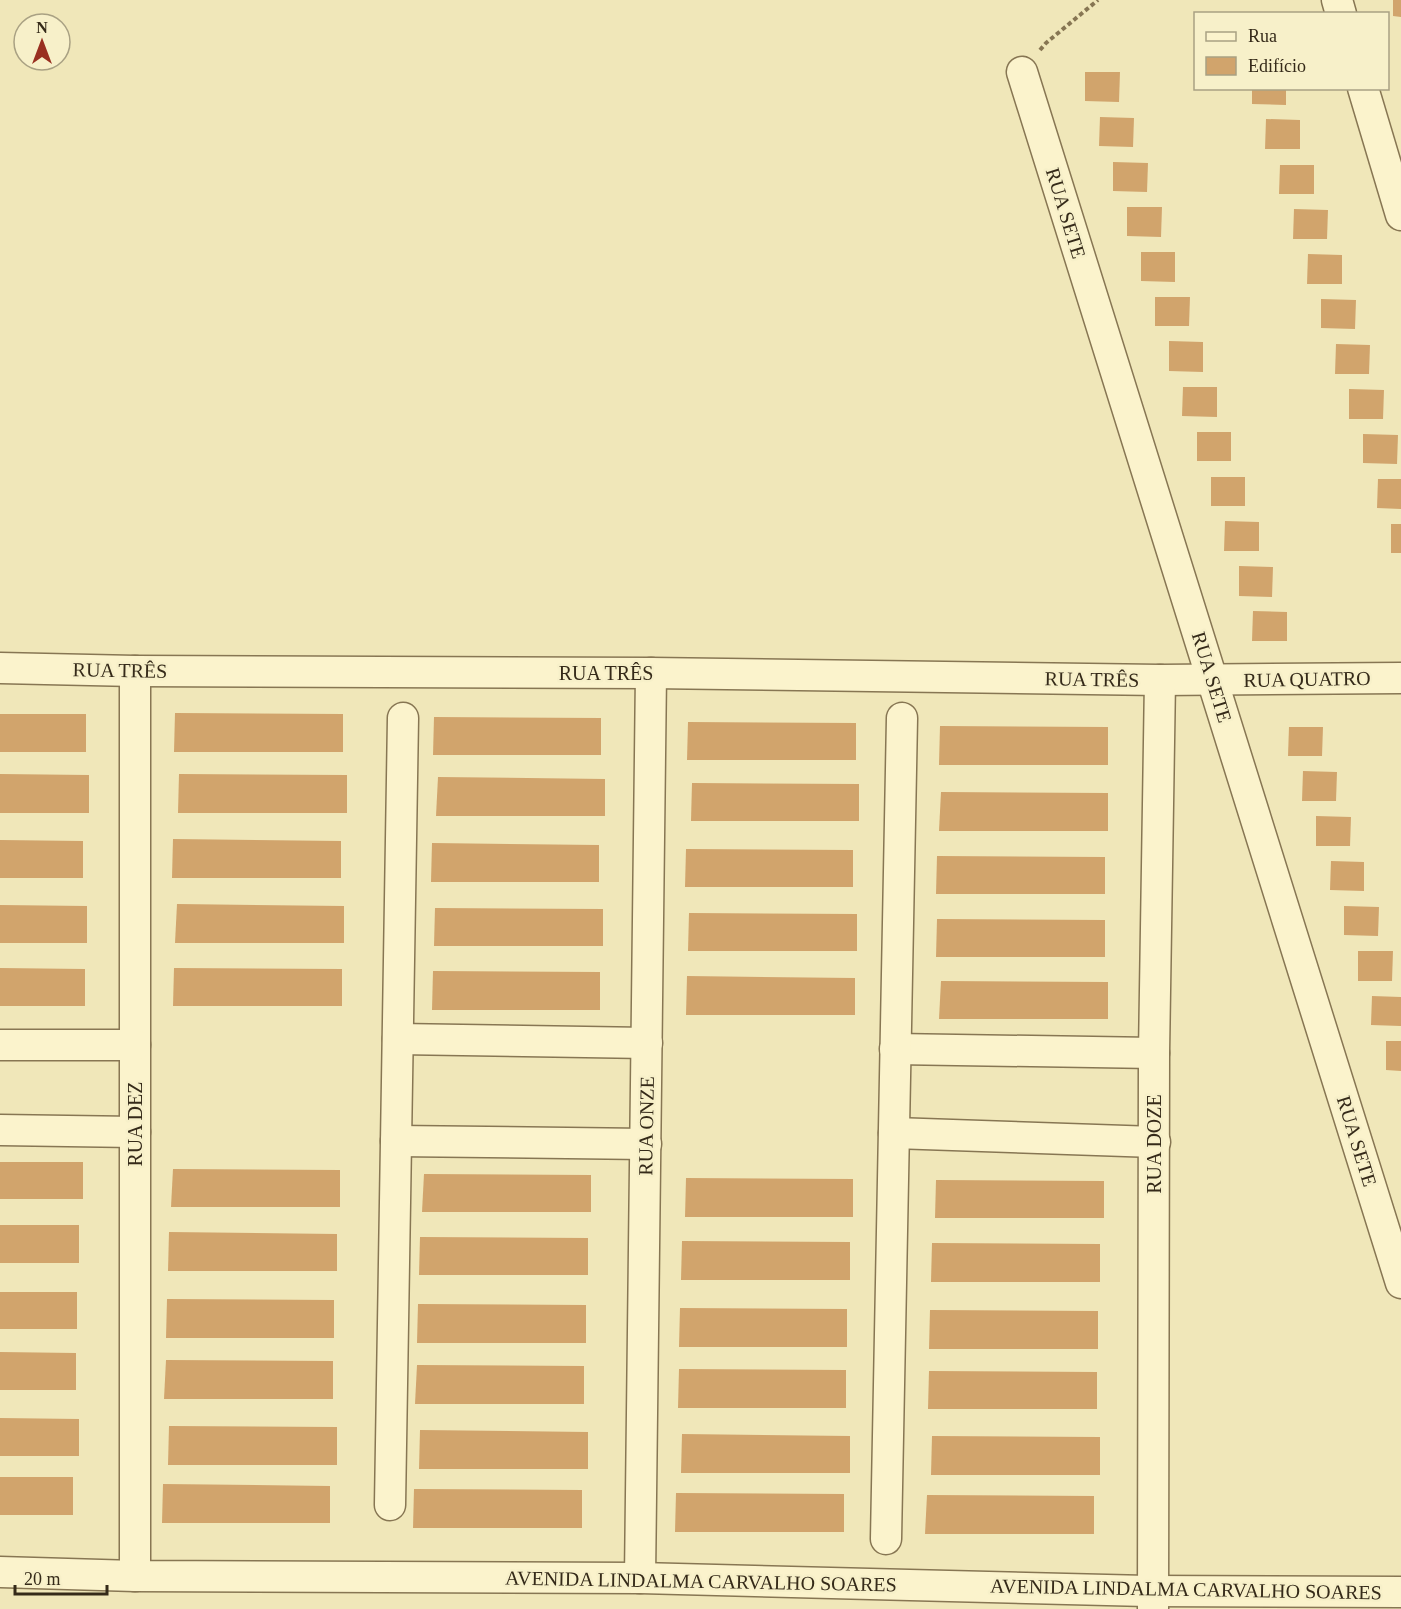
<svg xmlns="http://www.w3.org/2000/svg" width="1401" height="1609" viewBox="0 0 1401 1609" font-family="'Times New Roman',serif">
  <rect width="100%" height="100%" fill="#f0e7b9"/>
  <g fill="#d1a46c">
    <polygon points="1393,0 1401,0 1401,17 1393,16"/>
    <polygon points="1085,72 1120,72 1119,102 1085,101"/>
    <polygon points="1252,88 1286,88 1286,105 1252,104"/>
    <polygon points="1100,117 1134,118 1133,147 1099,146"/>
    <polygon points="1266,119 1300,120 1300,149 1265,149"/>
    <polygon points="1113,162 1148,163 1147,192 1113,191"/>
    <polygon points="1280,165 1314,165 1314,194 1279,194"/>
    <polygon points="1127,207 1162,207 1161,237 1127,236"/>
    <polygon points="1294,209 1328,210 1327,239 1293,239"/>
    <polygon points="1141,252 1175,252 1175,282 1141,281"/>
    <polygon points="1308,254 1342,255 1342,284 1307,284"/>
    <polygon points="1155,297 1190,297 1189,326 1155,326"/>
    <polygon points="1321,299 1356,300 1355,329 1321,328"/>
    <polygon points="1169,341 1203,342 1203,372 1169,371"/>
    <polygon points="1336,344 1370,345 1369,374 1335,374"/>
    <polygon points="1183,387 1217,387 1217,417 1182,416"/>
    <polygon points="1349,389 1384,390 1383,419 1349,419"/>
    <rect x="1197" y="432" width="34" height="29"/>
    <polygon points="1363,434 1398,435 1397,464 1363,463"/>
    <rect x="1211" y="477" width="34" height="29"/>
    <polygon points="1378,479 1401,479 1401,509 1377,508"/>
    <polygon points="1225,521 1259,522 1259,551 1224,551"/>
    <rect x="1391" y="524" width="10" height="29"/>
    <polygon points="1239,566 1273,567 1272,597 1239,596"/>
    <polygon points="1253,611 1287,612 1287,641 1252,641"/>
    <polygon points="175,713 343,714 343,752 174,752"/>
    <rect x="0" y="714" width="86" height="38"/>
    <polygon points="434,717 601,718 601,755 433,755"/>
    <polygon points="688,722 856,723 856,760 687,760"/>
    <polygon points="940,726 1108,727 1108,765 939,765"/>
    <polygon points="1289,727 1323,727 1322,756 1288,756"/>
    <polygon points="1303,771 1337,772 1336,801 1302,801"/>
    <polygon points="0,774 89,775 89,813 0,813"/>
    <polygon points="179,774 347,775 347,813 178,813"/>
    <polygon points="438,777 605,779 605,816 436,816"/>
    <polygon points="692,783 859,784 859,821 691,821"/>
    <polygon points="941,792 1108,793 1108,831 939,831"/>
    <polygon points="1316,816 1351,817 1350,846 1316,846"/>
    <polygon points="173,839 341,841 341,878 172,878"/>
    <polygon points="0,840 83,841 83,878 0,878"/>
    <polygon points="432,843 599,845 599,882 431,882"/>
    <polygon points="686,849 853,850 853,887 685,887"/>
    <polygon points="937,856 1105,857 1105,894 936,894"/>
    <polygon points="1331,861 1364,862 1364,891 1330,890"/>
    <polygon points="177,904 344,906 344,943 175,943"/>
    <polygon points="0,905 87,906 87,943 0,943"/>
    <polygon points="1344,906 1379,907 1378,936 1344,935"/>
    <polygon points="435,908 603,909 603,946 434,946"/>
    <polygon points="689,913 857,914 857,951 688,951"/>
    <polygon points="937,919 1105,920 1105,957 936,957"/>
    <polygon points="1358,951 1393,951 1392,981 1358,981"/>
    <polygon points="0,968 85,969 85,1006 0,1006"/>
    <polygon points="174,968 342,969 342,1006 173,1006"/>
    <polygon points="433,971 600,972 600,1010 432,1010"/>
    <polygon points="687,976 855,978 855,1015 686,1015"/>
    <polygon points="941,981 1108,982 1108,1019 939,1019"/>
    <polygon points="1372,996 1401,997 1401,1026 1371,1025"/>
    <polygon points="1386,1041 1401,1041 1401,1071 1386,1070"/>
    <rect x="0" y="1162" width="83" height="37"/>
    <polygon points="173,1169 340,1170 340,1207 171,1207"/>
    <polygon points="424,1174 591,1175 591,1212 422,1212"/>
    <polygon points="686,1178 853,1179 853,1217 685,1217"/>
    <polygon points="936,1180 1104,1181 1104,1218 935,1218"/>
    <rect x="0" y="1225" width="79" height="38"/>
    <polygon points="169,1232 337,1234 337,1271 168,1271"/>
    <polygon points="420,1237 588,1238 588,1275 419,1275"/>
    <polygon points="682,1241 850,1242 850,1280 681,1280"/>
    <polygon points="932,1243 1100,1244 1100,1282 931,1282"/>
    <rect x="0" y="1292" width="77" height="37"/>
    <polygon points="167,1299 334,1300 334,1338 166,1338"/>
    <polygon points="418,1304 586,1305 586,1343 417,1343"/>
    <polygon points="680,1308 847,1309 847,1347 679,1347"/>
    <polygon points="930,1310 1098,1311 1098,1349 929,1349"/>
    <polygon points="0,1352 76,1353 76,1390 0,1390"/>
    <polygon points="166,1360 333,1361 333,1399 164,1399"/>
    <polygon points="417,1365 584,1366 584,1404 415,1404"/>
    <polygon points="679,1369 846,1370 846,1408 678,1408"/>
    <polygon points="929,1371 1097,1372 1097,1409 928,1409"/>
    <polygon points="0,1418 79,1419 79,1456 0,1456"/>
    <polygon points="169,1426 337,1427 337,1465 168,1465"/>
    <polygon points="420,1430 588,1432 588,1469 419,1469"/>
    <polygon points="682,1434 850,1436 850,1473 681,1473"/>
    <polygon points="932,1436 1100,1437 1100,1475 931,1475"/>
    <rect x="0" y="1477" width="73" height="38"/>
    <polygon points="163,1484 330,1486 330,1523 162,1523"/>
    <polygon points="414,1489 582,1490 582,1528 413,1528"/>
    <polygon points="676,1493 844,1494 844,1532 675,1532"/>
    <polygon points="927,1495 1094,1496 1094,1534 925,1534"/>
  </g>
  <g fill="none" stroke-linecap="round" stroke-linejoin="round">
    <defs>
      <g id="street">
        <polyline points="1337,0 1341,14"/>
        <polyline points="1022,72 1401,1283"/>
        <polyline points="1363,88 1401,215"/>
        <polyline points="0,668 135,671 651,673 1160,680 1401,678"/>
        <polyline points="135,671 135,1576"/>
        <polyline points="398,1039 647,1043"/>
        <polyline points="0,1045 135,1045"/>
        <polyline points="895,1049 1154,1053"/>
        <polyline points="0,1130 135,1132"/>
        <polyline points="894,1133 1155,1142"/>
        <polyline points="396,1141 646,1144"/>
        <polyline points="390,1505 403,718"/>
        <polyline points="886,1539 902,718"/>
        <polyline points="0,1572 135,1576 640,1578 1147,1591 1401,1592"/>
        <polyline points="640,1578 651,673"/>
        <polyline points="1153,1609 1154,1053 1160,680"/>
      </g>
    </defs>
    <use href="#street" stroke="#877653" stroke-width="33"/>
    <polyline stroke="#877653" stroke-width="4" stroke-dasharray="4.5 3" stroke-linecap="butt" points="1040,50 1046,43 1098,0"/>
    <use href="#street" stroke="#fbf3cc" stroke-width="30"/>
  </g>
  <g text-anchor="middle" stroke-width="5" stroke-linejoin="round" paint-order="stroke">
    <g font-size="20" fill="#352a19" stroke="#f7f0c9">
      <text transform="translate(1066 213) rotate(73)" y="7">RUA SETE</text>
      <text transform="translate(120 670) rotate(1)" y="7">RUA TRÊS</text>
      <text x="606" y="680">RUA TRÊS</text>
      <text transform="translate(1212 677) rotate(73)" y="7">RUA SETE</text>
      <text transform="translate(1092 679) rotate(1)" y="7">RUA TRÊS</text>
      <text transform="translate(1307 679) rotate(-1)" y="7">RUA QUATRO</text>
      <text transform="translate(135 1124) rotate(-90)" y="7">RUA DEZ</text>
      <text transform="translate(646 1126) rotate(-89)" y="7">RUA ONZE</text>
      <text transform="translate(1357 1141) rotate(73)" y="7">RUA SETE</text>
      <text transform="translate(1154 1144) rotate(-90)" y="7">RUA DOZE</text>
      <text transform="translate(701 1581) rotate(1)" y="7">AVENIDA LINDALMA CARVALHO SOARES</text>
      <text transform="translate(1186 1589) rotate(1)" y="7">AVENIDA LINDALMA CARVALHO SOARES</text>
    </g>
  </g>
  <rect x="1194" y="12" width="195" height="78" fill="#f7f0c9" stroke="#a9a183" stroke-width="1.5"/>
  <rect x="1206" y="32" width="30" height="9" fill="#fbf3cc" stroke="#a9a183" stroke-width="1.5"/>
  <text x="1248" y="42" font-size="18" fill="#352a19">Rua</text>
  <rect x="1206" y="57" width="30" height="18" fill="#d1a46c" stroke="#a9a183" stroke-width="1.5"/>
  <text x="1248" y="72" font-size="18" fill="#352a19">Edifício</text>
  <g transform="translate(42 42)"><circle r="28" fill="#f7f0c9" stroke="#a9a183" stroke-width="1.5"/>
  <path d="M0-4.5L10 22L0 15L-10 22Z" fill="#992f20"/>
  <text y="-9" font-size="16" font-weight="bold" text-anchor="middle" fill="#352a19">N</text>
  </g>
  <path d="M15 1585v9h92v-9" fill="none" stroke="#352a19" stroke-width="3"/>
  <text x="24" y="1585" font-size="18" fill="#352a19" stroke="#f7f0c9" stroke-width="4.5" paint-order="stroke">20 m</text>
</svg>
